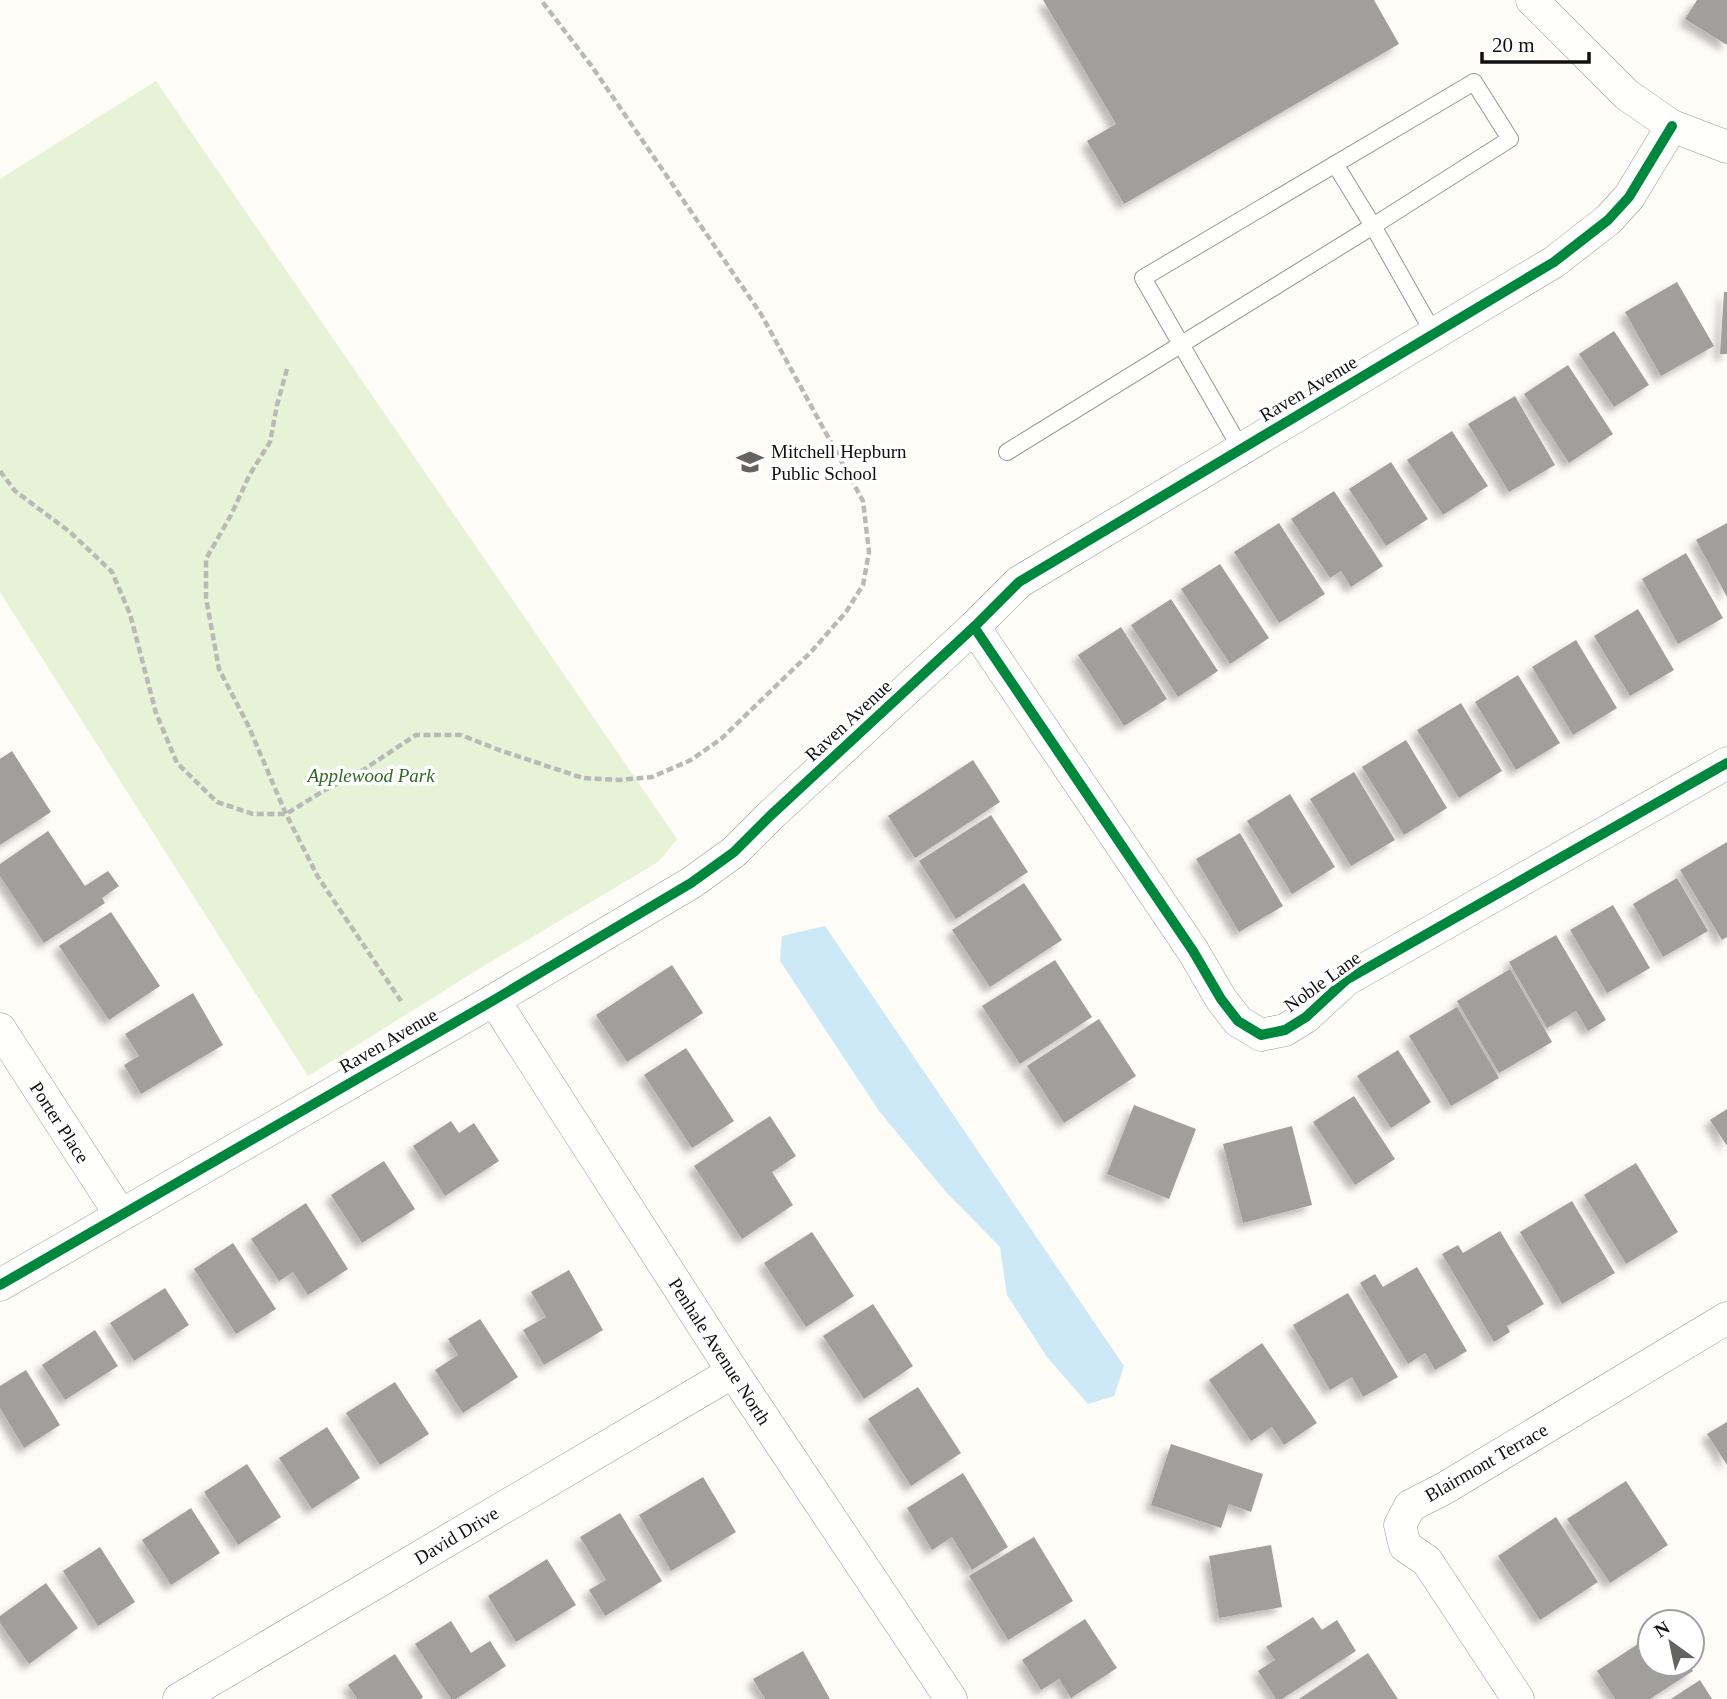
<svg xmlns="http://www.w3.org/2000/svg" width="1727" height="1699" viewBox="0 0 1727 1699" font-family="'Times New Roman',serif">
  <defs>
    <filter id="shadow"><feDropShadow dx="-6" dy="6" stdDeviation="3.5" flood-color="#0004"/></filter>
  </defs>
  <rect width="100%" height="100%" fill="#fdfcf7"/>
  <polygon fill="#e7f3d7" points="156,81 677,839 658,862 482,967 308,1076 0,592 0,179"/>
  <polygon fill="#cde8f7" points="825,926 1124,1366 1114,1396 1088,1404 1047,1357 1007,1295 1000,1247 946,1192 879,1111 780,961 782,936"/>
  <g fill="#a19f9c" filter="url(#shadow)">
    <polygon points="1043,0 1374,0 1399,44 1124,204 1087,141 1116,124"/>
    <polygon points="1697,0 1727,0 1727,45 1685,19"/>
    <polygon points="1677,282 1714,346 1661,376 1625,312"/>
    <polygon points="1724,292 1727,292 1727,354 1720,354"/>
    <polygon points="1614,331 1649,385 1614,407 1579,354"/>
    <polygon points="1568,365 1613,434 1569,463 1524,394"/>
    <polygon points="1515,396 1555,465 1509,492 1468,424"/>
    <polygon points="1452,431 1488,486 1443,515 1407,460"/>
    <polygon points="1391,462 1428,519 1386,546 1349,489"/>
    <polygon points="1334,491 1383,566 1351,587 1341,571 1330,578 1291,519"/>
    <polygon points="1279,523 1325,594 1279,623 1234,552"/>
    <polygon points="1727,523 1727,597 1696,540"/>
    <polygon points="1686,553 1723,618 1678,644 1642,579"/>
    <polygon points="1220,564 1269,638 1230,664 1181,589"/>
    <polygon points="1171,599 1218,671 1178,697 1131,625"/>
    <polygon points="1638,609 1674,670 1630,696 1594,636"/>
    <polygon points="1121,627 1167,699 1124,726 1078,655"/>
    <polygon points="1576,640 1617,708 1573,735 1532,667"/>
    <polygon points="1518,675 1560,743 1516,770 1475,702"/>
    <polygon points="1461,703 1502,771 1459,798 1417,730"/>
    <polygon points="1406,740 1447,808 1404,835 1362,767"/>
    <polygon points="12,751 51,812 0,845 0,759"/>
    <polygon points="973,760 1000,802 915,858 888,816"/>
    <polygon points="1354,772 1395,840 1351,866 1310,799"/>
    <polygon points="1290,794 1335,867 1292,894 1247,821"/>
    <polygon points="991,815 1028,872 956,919 919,861"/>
    <polygon points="48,831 85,886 108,871 119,886 102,898 105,903 44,943 0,876 0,864"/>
    <polygon points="1240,833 1283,906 1239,932 1196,859"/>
    <polygon points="1727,842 1727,937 1722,940 1680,870"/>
    <polygon points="1677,878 1708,931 1663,957 1633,904"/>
    <polygon points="1024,883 1062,940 990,987 952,930"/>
    <polygon points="1613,905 1650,968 1607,993 1570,930"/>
    <polygon points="111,912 160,986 109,1020 59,946"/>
    <polygon points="1556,935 1606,1020 1588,1031 1576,1011 1547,1028 1509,962"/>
    <polygon points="1055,960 1092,1017 1020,1064 982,1006"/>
    <polygon points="672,965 703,1013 627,1062 596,1015"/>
    <polygon points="1510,969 1552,1042 1499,1073 1457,1001"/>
    <polygon points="193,993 223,1045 141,1094 124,1065 139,1056 125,1034"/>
    <polygon points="1457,1007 1499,1078 1451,1106 1409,1036"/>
    <polygon points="1099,1019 1136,1076 1064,1123 1027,1066"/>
    <polygon points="686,1048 734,1121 692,1148 644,1075"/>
    <polygon points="1398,1050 1431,1102 1391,1128 1357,1076"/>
    <polygon points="1354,1096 1395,1159 1355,1185 1313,1122"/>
    <polygon points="1134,1105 1196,1129 1169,1199 1107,1174"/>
    <polygon points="1727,1109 1727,1146 1710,1120"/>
    <polygon points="770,1116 796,1156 772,1172 793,1205 742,1239 694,1166"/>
    <polygon points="451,1121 459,1133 474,1123 499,1161 445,1196 413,1146"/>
    <polygon points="1292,1126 1312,1205 1243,1223 1223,1144"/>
    <polygon points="384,1161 415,1209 362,1243 331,1195"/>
    <polygon points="1636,1163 1678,1232 1626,1264 1584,1195"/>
    <polygon points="1572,1201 1615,1273 1562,1304 1520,1232"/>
    <polygon points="306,1203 348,1269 308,1295 293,1272 279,1281 251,1239"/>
    <polygon points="1500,1231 1544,1304 1507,1326 1510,1332 1494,1342 1442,1254 1458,1245 1463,1253"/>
    <polygon points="812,1232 854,1296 806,1327 764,1263"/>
    <polygon points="233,1243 276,1309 236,1334 194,1269"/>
    <polygon points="1417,1267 1467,1351 1435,1370 1425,1353 1408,1364 1360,1283 1375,1274 1383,1287"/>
    <polygon points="569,1270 603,1330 544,1365 523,1330 546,1317 531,1292"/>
    <polygon points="165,1288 189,1325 134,1361 110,1323"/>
    <polygon points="1348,1293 1398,1377 1363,1397 1352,1377 1330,1390 1293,1325"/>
    <polygon points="873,1304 913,1366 864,1399 823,1336"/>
    <polygon points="480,1319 518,1377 463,1413 435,1370 458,1355 448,1339"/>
    <polygon points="95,1330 118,1366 65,1400 42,1365"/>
    <polygon points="1262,1343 1317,1423 1284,1445 1272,1427 1251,1441 1209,1380"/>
    <polygon points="26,1370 60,1425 24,1448 0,1408 0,1386"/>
    <polygon points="395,1382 429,1434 380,1465 346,1413"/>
    <polygon points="918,1387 961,1453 911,1486 868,1419"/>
    <polygon points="1727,1422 1727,1465 1707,1434"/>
    <polygon points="327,1427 360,1478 312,1509 279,1458"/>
    <polygon points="1171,1444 1263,1474 1251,1512 1229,1504 1221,1528 1151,1505"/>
    <polygon points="247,1464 281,1517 238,1545 204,1492"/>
    <polygon points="963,1473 1008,1547 972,1570 952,1537 932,1550 907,1508"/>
    <polygon points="703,1477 736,1532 671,1571 639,1515"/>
    <polygon points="1626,1481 1668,1545 1610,1583 1567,1519"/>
    <polygon points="191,1508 220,1553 171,1585 142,1540"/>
    <polygon points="620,1513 662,1581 605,1616 589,1590 606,1580 580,1537"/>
    <polygon points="1556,1517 1598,1582 1540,1620 1498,1556"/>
    <polygon points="1034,1537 1073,1601 1008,1640 969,1576"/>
    <polygon points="1271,1545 1282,1607 1219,1618 1209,1556"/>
    <polygon points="100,1547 135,1602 98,1626 63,1571"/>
    <polygon points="547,1559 576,1605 516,1642 488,1596"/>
    <polygon points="46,1583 78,1628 29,1664 0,1623 0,1616"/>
    <polygon points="1313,1617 1322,1630 1337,1620 1356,1651 1282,1699 1276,1699 1258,1671 1275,1660 1266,1647"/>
    <polygon points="1085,1619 1117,1668 1071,1698 1059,1679 1041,1690 1022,1660"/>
    <polygon points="451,1621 471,1653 490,1641 506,1666 456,1699 451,1699 415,1644"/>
    <polygon points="1650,1636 1650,1664 1689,1664 1693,1671 1650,1699 1615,1699 1597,1671"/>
    <polygon points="803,1651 830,1699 765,1699 753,1679"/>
    <polygon points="1368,1653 1398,1699 1299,1699"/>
    <polygon points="395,1654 423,1697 421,1699 357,1699 348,1685"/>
    <polygon points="1700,1680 1712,1699 1671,1699"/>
  </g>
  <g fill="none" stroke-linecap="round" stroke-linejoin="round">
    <defs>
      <g id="lane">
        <polyline points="1241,449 1143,278 1474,82 1510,139 1373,226 1434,334"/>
        <polyline points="1007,452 1373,226 1335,164"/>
      </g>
      <g id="street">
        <polyline points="1532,0 1627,95 1672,126 1727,147"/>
        <polyline points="974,627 1193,951 1221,999 1238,1021 1261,1035 1285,1030 1306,1017 1346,980 1727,763"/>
        <polyline points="494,1000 733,1372 951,1699"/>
        <polyline points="0,1029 120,1214"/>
        <polyline points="0,1285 494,1000 691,883 734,852 770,816 974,627 1019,582 1554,262 1608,220 1629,197 1672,126"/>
        <polyline points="179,1699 733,1372"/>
        <polyline points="1518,1699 1427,1561 1405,1546 1400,1525 1410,1506 1445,1488 1727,1318"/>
      </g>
    </defs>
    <use href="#lane" stroke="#979795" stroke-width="18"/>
    <use href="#street" stroke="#979795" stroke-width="33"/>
    <g stroke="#b9b9b8" stroke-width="4.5" stroke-dasharray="7 3.5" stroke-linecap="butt">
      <polyline points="287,369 277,405 270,442 250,474 231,515 206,559 206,598 219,669 248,725 286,814 318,877 401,1001"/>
      <polyline points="0,471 15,491 70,532 112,572 130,614 156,713 177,763 217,802 253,814 286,814 325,790 357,774 416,735 461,735 499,750 583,778 619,780 652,777 691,760 721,739 811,652 846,612 863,585 869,552 863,501 761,314 593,68 541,0"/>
    </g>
    <use href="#lane" stroke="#fffffe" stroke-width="16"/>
    <use href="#street" stroke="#fffffe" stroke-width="32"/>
    <defs>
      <g id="cycleway">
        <polyline points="974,627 1193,951 1221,999 1238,1021 1261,1035 1285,1030 1306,1017 1346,980 1727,763"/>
        <polyline points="0,1285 494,1000 691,883 734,852 770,816 974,627 1019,582 1554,262 1608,220 1629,197 1672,126"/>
      </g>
    </defs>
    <use href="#cycleway" stroke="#fff" stroke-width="15"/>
    <use href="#cycleway" stroke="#00873e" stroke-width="10"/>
  </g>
  <defs>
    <symbol id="school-bare" viewBox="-9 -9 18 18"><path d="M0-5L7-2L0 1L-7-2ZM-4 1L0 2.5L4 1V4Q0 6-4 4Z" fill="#646362" stroke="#fff" stroke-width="2.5" paint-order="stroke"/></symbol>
  </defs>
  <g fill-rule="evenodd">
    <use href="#school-bare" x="731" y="443" width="38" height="38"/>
  </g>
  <g text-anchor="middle" stroke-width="7" stroke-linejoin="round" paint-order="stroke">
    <g font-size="19" fill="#111" stroke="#fff">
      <text transform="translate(1308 388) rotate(-31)" y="7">Raven Avenue</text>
      <text transform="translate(848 720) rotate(-43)" y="7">Raven Avenue</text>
      <text transform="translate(1322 981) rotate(-36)" y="7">Noble Lane</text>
      <text transform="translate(388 1040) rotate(-30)" y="7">Raven Avenue</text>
      <text transform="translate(60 1122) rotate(57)" y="7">Porter Place</text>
      <text transform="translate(720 1351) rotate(57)" y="7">Penhale Avenue North</text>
      <text transform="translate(1486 1462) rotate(-30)" y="7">Blairmont Terrace</text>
      <text transform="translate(456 1535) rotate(-31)" y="7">David Drive</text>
    </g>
    <g font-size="19" fill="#111" stroke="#fff" text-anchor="start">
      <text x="771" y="458">Mitchell Hepburn<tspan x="771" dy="22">Public School</tspan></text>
    </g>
    <g font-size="19" font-style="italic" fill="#2f6b1f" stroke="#fff">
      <text x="371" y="782">Applewood Park</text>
    </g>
  </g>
  <g transform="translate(1671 1643) rotate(327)"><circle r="33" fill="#ffffff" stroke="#a0a0a0" stroke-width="2"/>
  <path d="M0-5L12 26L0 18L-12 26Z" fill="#646362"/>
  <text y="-10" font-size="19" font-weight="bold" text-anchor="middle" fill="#111111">N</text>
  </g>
  <path d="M1482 52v10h107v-10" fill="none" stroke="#111111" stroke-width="3.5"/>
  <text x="1492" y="52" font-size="21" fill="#111111" stroke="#ffffff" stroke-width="5" paint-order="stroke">20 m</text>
</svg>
